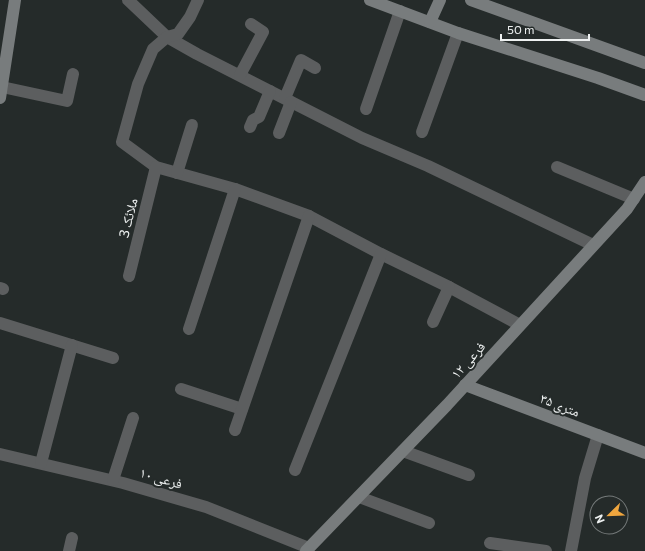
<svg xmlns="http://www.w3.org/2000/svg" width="645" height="551" viewBox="0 0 645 551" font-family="Commissioner,'Noto Naskh Arabic',sans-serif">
  <rect width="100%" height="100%" fill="#252b2a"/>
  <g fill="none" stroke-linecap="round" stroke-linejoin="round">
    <g stroke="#5c5e5f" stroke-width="12">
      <polyline points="128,0 167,37 197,54 362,138 428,166 593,245"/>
      <polyline points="198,0 190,17 178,34 167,37 153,49 138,84 122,142 156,167 235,189 309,216 381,254 449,287 520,325"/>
      <polyline points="240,75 263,32 251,24"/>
      <polyline points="2,87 67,101 73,74"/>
      <polyline points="285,98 301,60 315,68"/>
      <polyline points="366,109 400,11"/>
      <polyline points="250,127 253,120 259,117 270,91"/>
      <polyline points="422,132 458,33"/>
      <polyline points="279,133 291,102"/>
      <polyline points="557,167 634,199"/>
      <polyline points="177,173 192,125"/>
      <polyline points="129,276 156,167"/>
      <polyline points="0,288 3,289"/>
      <polyline points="433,322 449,287"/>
      <polyline points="0,323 113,358"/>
      <polyline points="189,329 235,189"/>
      <polyline points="181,389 242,409"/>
      <polyline points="235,430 309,216"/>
      <polyline points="403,451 469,475"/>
      <polyline points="0,454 123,483 206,507 309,548"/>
      <polyline points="41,463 72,345"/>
      <polyline points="295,470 381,254"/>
      <polyline points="113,480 133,418"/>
      <polyline points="359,497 429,523"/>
      <polyline points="490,543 546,551"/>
      <polyline points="69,551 72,538"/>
      <polyline points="571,551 585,478 598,435"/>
    </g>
    <g stroke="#787c7d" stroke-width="12">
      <polyline points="370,0 458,33 598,78 645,95"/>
      <polyline points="471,0 645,63"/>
      <polyline points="430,22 440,0"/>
      <polyline points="0,98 15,0"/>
      <polyline points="465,385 645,453"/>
      <polyline points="306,551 447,405 627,209 645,182"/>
    </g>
  </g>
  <g text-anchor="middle" stroke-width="4" stroke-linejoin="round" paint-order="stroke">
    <g font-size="14" fill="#eef1f1" stroke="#252b2a">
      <text transform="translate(128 218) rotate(-76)" y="5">ملائک 3</text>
      <text transform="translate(468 360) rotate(-48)" y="5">فرعی ۱۲</text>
      <text transform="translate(560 405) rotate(21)" y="5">۳۵ متری</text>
      <text transform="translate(161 478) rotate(16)" y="5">فرعی ۱۰</text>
    </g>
  </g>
  <g transform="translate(609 515) rotate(247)"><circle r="19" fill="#252b2a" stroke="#757a7a"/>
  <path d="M0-3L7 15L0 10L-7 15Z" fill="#f0a63e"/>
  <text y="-6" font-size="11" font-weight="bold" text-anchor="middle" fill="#eef1f1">N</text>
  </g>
  <path d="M501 34v6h88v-6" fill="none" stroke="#eef1f1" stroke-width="2"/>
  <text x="507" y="34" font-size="12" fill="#eef1f1" stroke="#252b2a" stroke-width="3" paint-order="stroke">50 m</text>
</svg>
